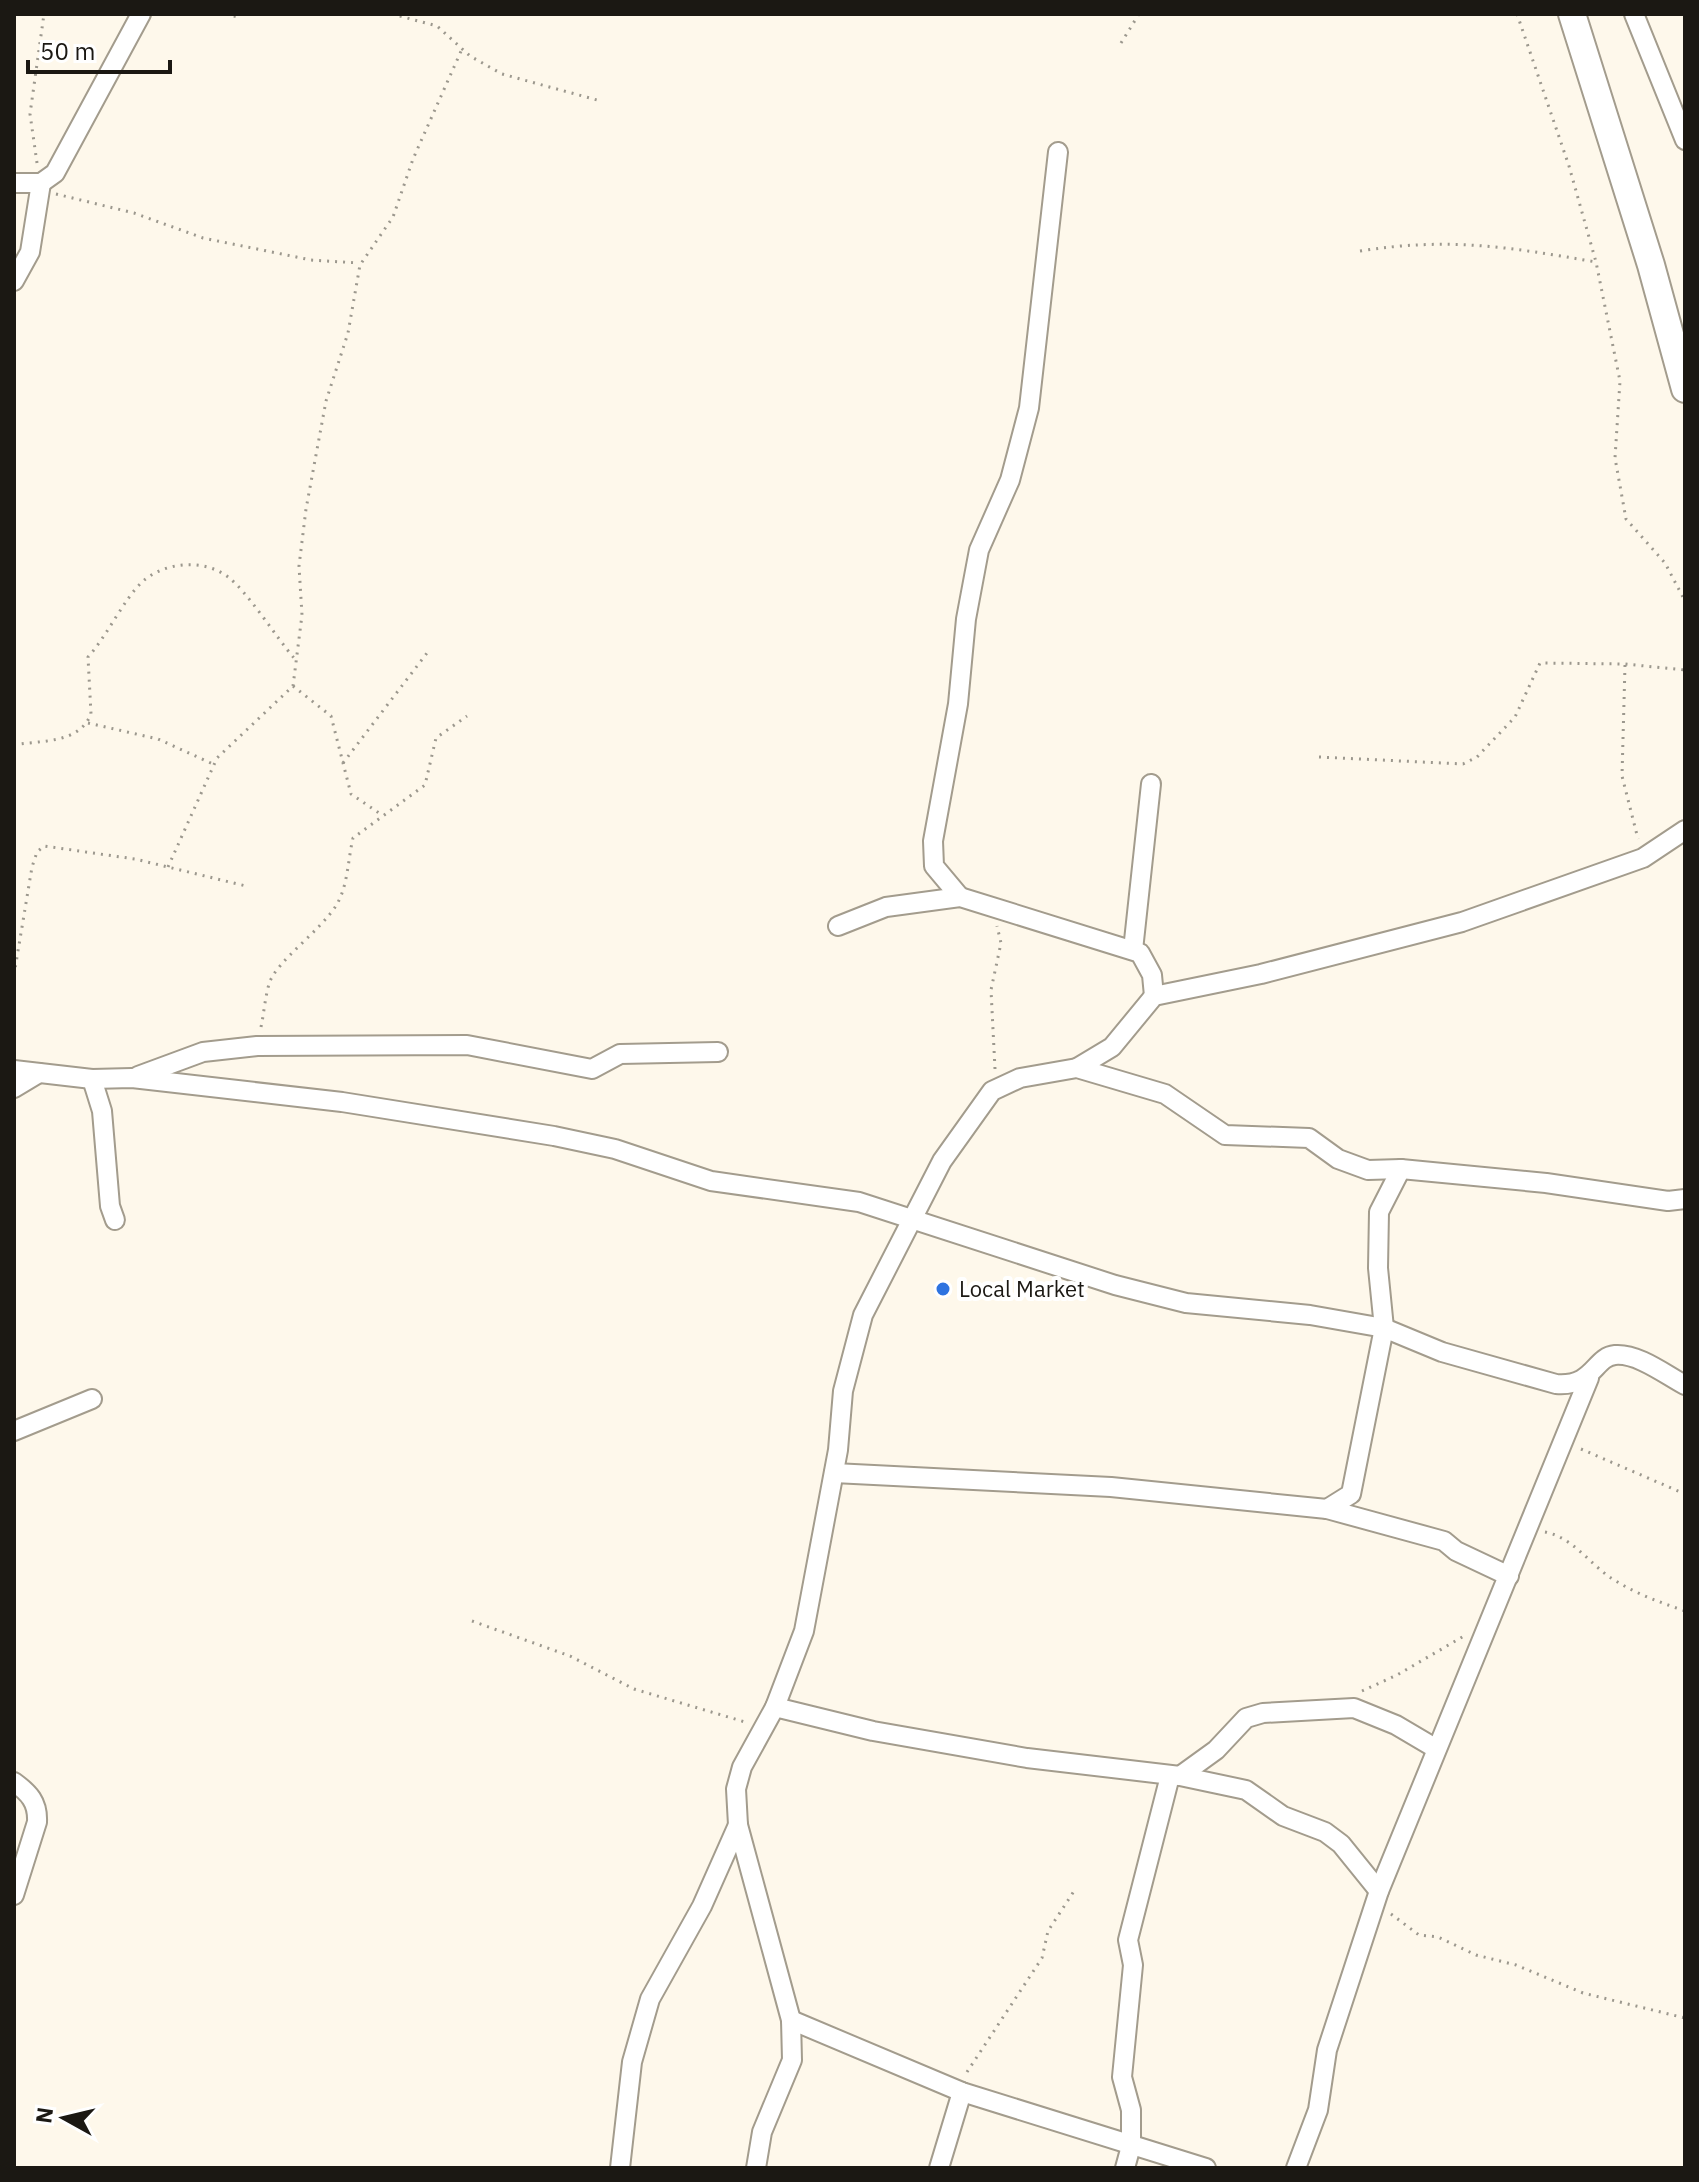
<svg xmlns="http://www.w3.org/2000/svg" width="1699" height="2182" viewBox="0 0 1699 2182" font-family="'IBM Plex Sans',sans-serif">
  <rect width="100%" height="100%" fill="#fef8eb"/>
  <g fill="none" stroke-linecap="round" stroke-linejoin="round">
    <defs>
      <g id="minor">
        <polyline points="1634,14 1685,140"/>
        <polyline points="14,183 41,183 55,173 141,14"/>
        <polyline points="14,281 30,252 41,183"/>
        <polyline points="960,897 934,866 933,841 958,704 966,619 979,550 1010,480 1029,408 1058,152"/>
        <polyline points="838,926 886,907 960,897 1140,953 1152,975 1154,996"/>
        <polyline points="1133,950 1151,784"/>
        <polyline points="1077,1068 1112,1047 1154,996 1261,974 1462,922 1643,858 1685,830"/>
        <path d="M 14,1070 L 92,1079 L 132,1078 L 342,1102 L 554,1136 L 615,1149 L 711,1181 L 859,1202 L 1115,1285 L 1186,1303 L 1310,1315 L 1384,1328 L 1442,1352 L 1556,1384 C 1594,1387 1594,1357 1615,1355 C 1638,1353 1666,1375 1685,1385"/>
        <polyline points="138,1076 203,1052 257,1046 467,1045 592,1069 620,1054 718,1052"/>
        <polyline points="92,1079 102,1111 110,1206 115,1220"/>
        <polyline points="14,1088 39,1073"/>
        <polyline points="14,1431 92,1399"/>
        <polyline points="834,1473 1111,1487 1327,1509 1444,1541 1456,1551 1509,1576"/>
        <polyline points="1327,1509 1351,1494 1384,1328 1378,1268 1379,1212 1401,1169"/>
        <polyline points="775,1707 873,1731 1027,1758 1180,1776 1246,1790 1283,1816 1325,1832 1341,1844 1379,1891"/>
        <polyline points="1180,1776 1216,1750 1246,1718 1263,1713 1354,1708 1396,1725 1435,1748"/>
        <path d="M 14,1782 C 29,1793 38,1802 37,1822 L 14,1895"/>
        <polyline points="791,2020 962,2092 1206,2168"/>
        <polyline points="620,2168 632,2062 650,1999 702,1906 738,1825"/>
        <polyline points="756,2168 762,2132 792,2060 791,2020 738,1825 736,1789 742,1767 775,1707 804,1631 838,1450 843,1391 863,1315 942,1161 992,1091 1020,1078 1077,1068 1165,1094 1225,1135 1309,1138 1338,1159 1368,1170 1401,1169 1546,1183 1668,1201 1685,1199"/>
        <polyline points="939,2168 962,2092"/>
        <polyline points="1125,2168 1131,2146 1131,2110 1122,2077 1133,1965 1128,1940 1170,1776"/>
        <polyline points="1296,2168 1318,2110 1327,2050 1379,1891 1589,1378"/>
      </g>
      <polyline id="secondary" points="1572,14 1651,265 1685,389"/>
    </defs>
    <use href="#minor" stroke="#a39c8d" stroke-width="22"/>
    <use href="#secondary" stroke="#a39c8d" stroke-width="30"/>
    <g stroke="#9c988e" stroke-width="3" stroke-dasharray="2 6" stroke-linecap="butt">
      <polyline points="226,14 238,17"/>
      <polyline points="392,14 437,26 470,56 502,74 597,100"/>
      <polyline points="1517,14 1569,166 1596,262 1620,381 1615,458 1626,519 1665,563 1685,601"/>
      <polyline points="1121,43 1139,14"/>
      <polyline points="37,163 30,114 44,14"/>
      <polyline points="56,194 134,213 203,238 311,260 359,263"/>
      <path d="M 1360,251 C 1449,237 1509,247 1596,262"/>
      <polyline points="1625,665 1622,776 1638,839"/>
      <polyline points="293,686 331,716 351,794 382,815"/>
      <polyline points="88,723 158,739 213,764"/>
      <path d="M 14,745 C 42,740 79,744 91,714 L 88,657 C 107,636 124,599 142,582 C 164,562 203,558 228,577 C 247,591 276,637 294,658"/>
      <polyline points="1319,757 1463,764 1477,757 1515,717 1540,663 1625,664 1685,670"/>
      <polyline points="343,763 427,653"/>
      <polyline points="168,867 217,758 293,686 302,615 299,566 306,509 326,401 348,333 360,265 393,217 413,159 462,49"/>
      <polyline points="14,975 32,867 37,852 44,846 135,859 246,886"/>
      <path d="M 261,1027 C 264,1013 265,998 269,984 C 276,961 322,930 337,904 C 348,885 348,859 353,838 L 425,785 L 436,738 L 467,716"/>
      <polyline points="995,1069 991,990 1001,943 997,926"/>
      <polyline points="1581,1449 1685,1494"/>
      <path d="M 1545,1532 C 1572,1537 1589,1563 1611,1578 C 1634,1593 1659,1602 1685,1611"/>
      <polyline points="472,1621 570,1656 634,1689 745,1722"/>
      <polyline points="1362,1691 1397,1675 1464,1636"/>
      <polyline points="1391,1914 1419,1935 1438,1937 1476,1955 1516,1965 1583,1993 1685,2018"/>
      <polyline points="967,2072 1042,1958 1048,1931 1076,1888"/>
    </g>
    <use href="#minor" stroke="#fff" stroke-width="18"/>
    <use href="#secondary" stroke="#fff" stroke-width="26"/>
  </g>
  <circle fill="#2e73e0" stroke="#fff" stroke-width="3" cx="943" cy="1289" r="8"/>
  <g text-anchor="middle" stroke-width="8" stroke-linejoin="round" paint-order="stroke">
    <g font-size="22" fill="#1b1813" stroke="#fff" text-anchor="start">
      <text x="959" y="1297">Local Market</text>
    </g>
  </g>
  <rect width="1699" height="2182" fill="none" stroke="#1b1813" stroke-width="32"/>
  <g transform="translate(64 2118) rotate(278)" stroke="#ffffff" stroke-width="6" paint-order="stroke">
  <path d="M0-6L14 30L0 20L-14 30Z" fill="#1b1813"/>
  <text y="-12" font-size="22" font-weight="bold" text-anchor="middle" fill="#1b1813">N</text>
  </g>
  <path d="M28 60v12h142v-12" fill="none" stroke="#1b1813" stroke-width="4"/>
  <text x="40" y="60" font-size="24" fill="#1b1813" stroke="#ffffff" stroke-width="6" paint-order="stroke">50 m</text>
</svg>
